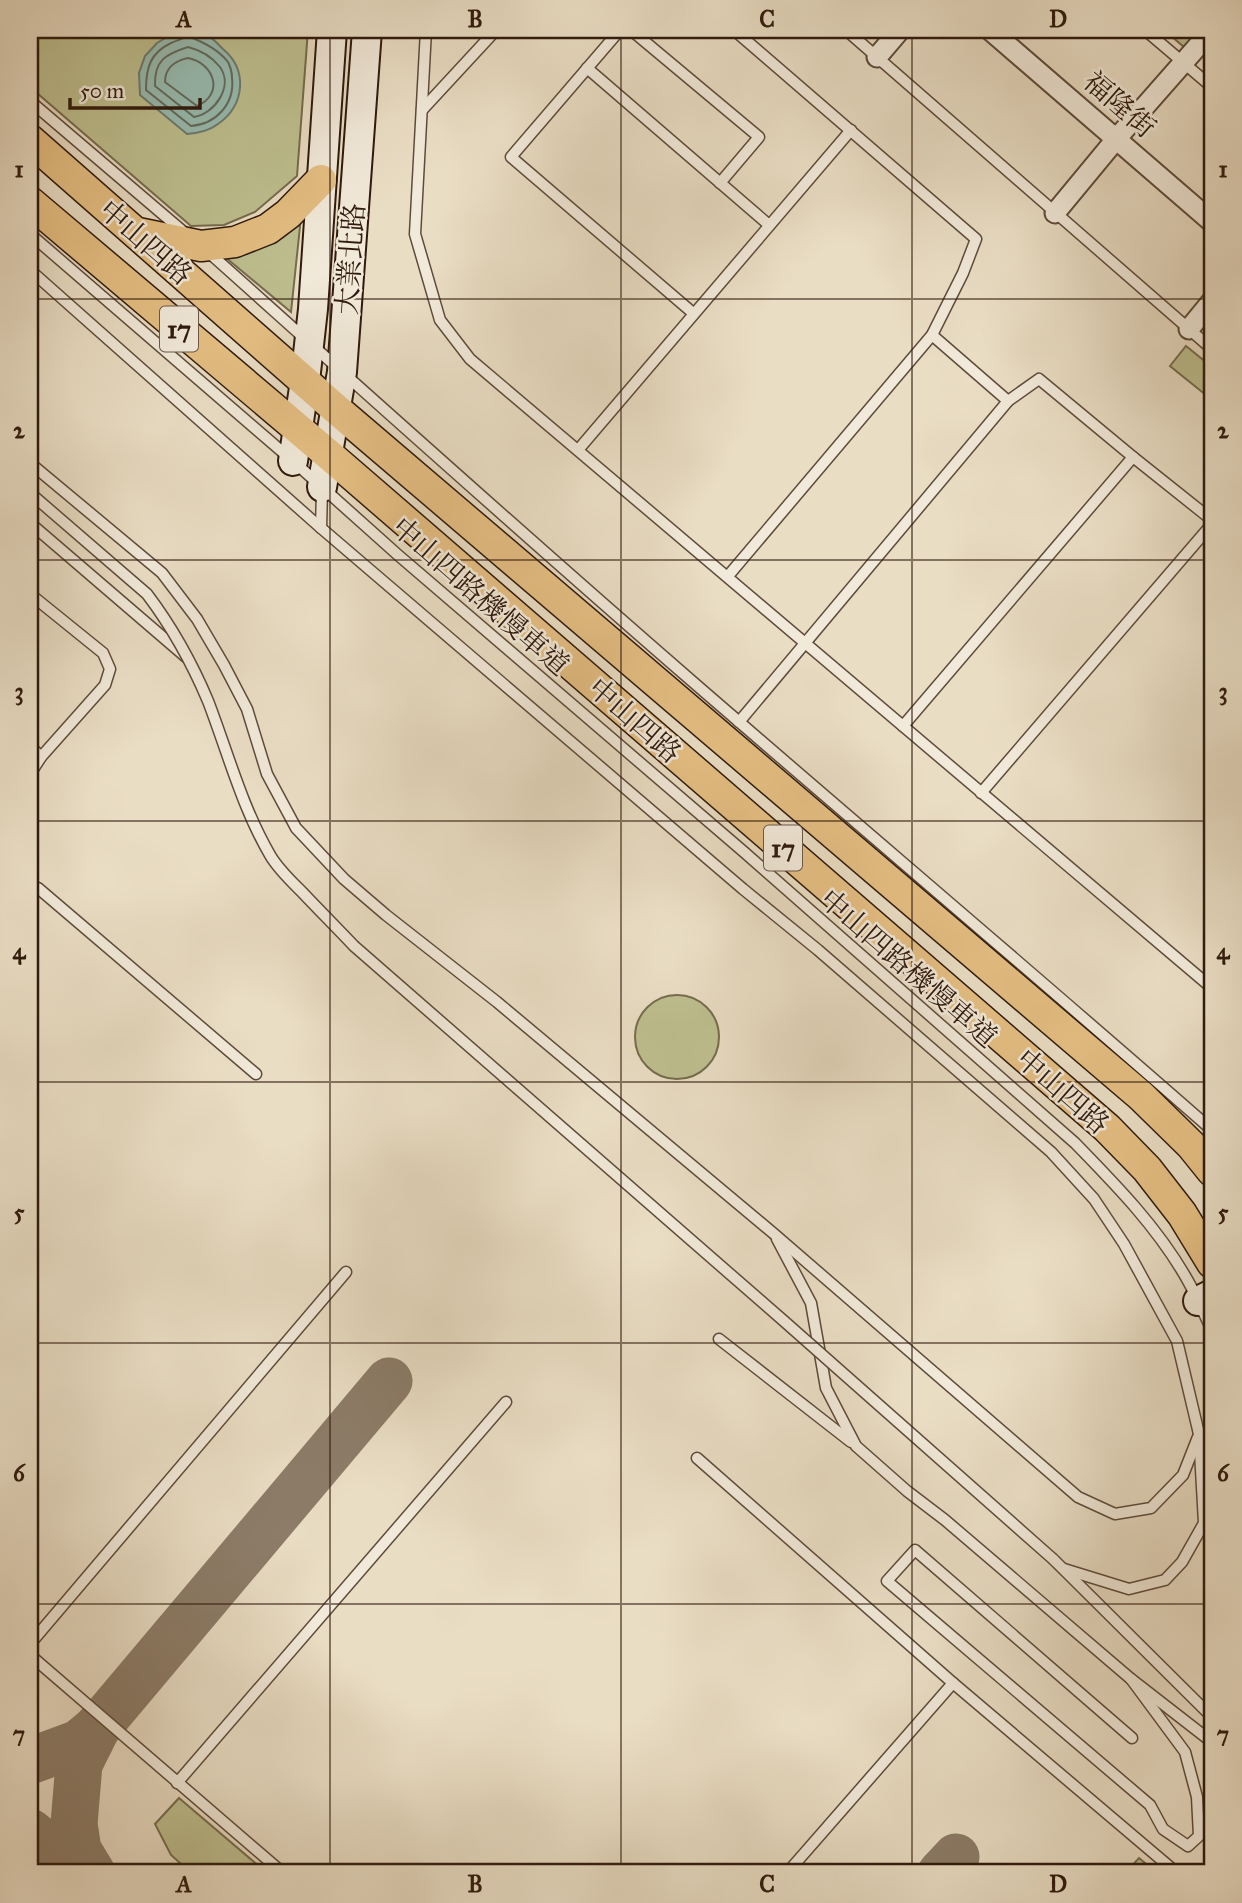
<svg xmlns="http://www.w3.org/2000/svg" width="1242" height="1903" viewBox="0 0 1242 1903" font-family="'IM FELL Great Primer','Noto Serif TC',serif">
  <rect width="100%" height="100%" fill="#e9ddc4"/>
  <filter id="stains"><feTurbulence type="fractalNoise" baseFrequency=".00286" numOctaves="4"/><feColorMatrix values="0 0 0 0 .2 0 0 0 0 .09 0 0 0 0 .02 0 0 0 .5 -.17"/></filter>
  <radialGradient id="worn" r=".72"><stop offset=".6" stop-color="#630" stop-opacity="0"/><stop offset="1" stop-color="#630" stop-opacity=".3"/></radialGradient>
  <g fill="#bebf8f" stroke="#766c4e" stroke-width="2">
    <polygon points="30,30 308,30 297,176 255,212 224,225 191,226 30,87"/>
    <polygon points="1164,30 1200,30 1184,47"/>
    <path d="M 301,217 L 291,312 L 225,257 C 261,251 276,244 301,217 Z"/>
    <polygon points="1186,346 1212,367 1212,400 1170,366"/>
    <circle cx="677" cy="1037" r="42"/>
    <polygon points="179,1798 267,1873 191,1873 171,1855 155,1824"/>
    <polygon points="1139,1858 1157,1873 1125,1873"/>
  </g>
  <path fill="#97bcb1" stroke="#6d7b6f" stroke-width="2" d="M 190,32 C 195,33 201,33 206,35 C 212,37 218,44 223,49 C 248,70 245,105 218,124 C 209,131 199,133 187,134 L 140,95 L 139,73 L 145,56 L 157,43 L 172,34 Z"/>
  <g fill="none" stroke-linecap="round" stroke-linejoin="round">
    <g stroke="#636b5f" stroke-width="2">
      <path d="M 187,36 C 201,41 218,49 228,62 C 230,66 232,73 232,78 C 235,104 216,124 191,126 L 146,90 C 146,68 150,53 171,43 C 177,40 182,40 187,36 Z"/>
      <path d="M 188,47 C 200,50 212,57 220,67 C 234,87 214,114 194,117 L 155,86 C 154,60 166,54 188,47 Z"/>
      <path d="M 188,58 C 214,63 225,94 197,106 L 165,82 C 165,67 175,61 188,58 Z"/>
    </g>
    <g stroke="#8c7c68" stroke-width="47">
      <polyline points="30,1761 79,1743 97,1728"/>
      <polyline points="30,1832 81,1873"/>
      <polyline points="92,1873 78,1850 74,1824 79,1764 97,1728 389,1381"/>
      <polyline points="941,1873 956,1857"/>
    </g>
    <defs>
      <g id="lane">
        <polyline points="426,30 415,234 440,320 470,359 1212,988"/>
        <polyline points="620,30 511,157 693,313"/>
        <polyline points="631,30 759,137 720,183"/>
        <polyline points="846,30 1212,349"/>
        <polyline points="1145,30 1212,87"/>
        <polyline points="587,68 769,225"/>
        <polyline points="30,101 186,234"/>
        <polyline points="422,110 496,30"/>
        <path d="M 30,234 L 293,461 L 398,555 L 744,852 L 1075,1143 C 1117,1186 1159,1229 1188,1281 C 1197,1297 1204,1314 1212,1330"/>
        <path d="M 206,250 C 368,395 529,540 693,682 C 866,832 1040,979 1212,1130"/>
        <polyline points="30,270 321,528 743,889 818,950 1051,1152 1094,1199 1124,1244 1177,1341 1199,1434 1204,1523 1182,1562 1165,1580 1129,1589 1064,1569"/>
        <polyline points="932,335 1008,401"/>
        <polyline points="578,450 851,130"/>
        <polyline points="30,463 162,573 197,619 224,665 247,709 267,774 296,828 344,879 386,915 497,1002 773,1233 1078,1497 1115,1514 1151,1508 1183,1475 1198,1437"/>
        <polyline points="30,523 186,657"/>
        <polyline points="321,528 322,490"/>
        <polyline points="728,576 932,335 963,273 976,239 734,30"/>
        <polyline points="30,594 103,653 110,669 105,685 41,757 30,774"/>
        <polyline points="739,722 1008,401 1039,379 1133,457 1212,520"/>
        <polyline points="903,726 1133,457"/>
        <polyline points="30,746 41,757"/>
        <polyline points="981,793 1212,524"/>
        <polyline points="30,886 38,888 256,1074"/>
        <polyline points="777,1239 811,1303 826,1388 856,1446 907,1491 945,1520 1131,1679 1212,1742"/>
        <polyline points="719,1339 851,1442"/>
        <polyline points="697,1458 953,1683 1177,1873"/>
        <polyline points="1053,1559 1209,1714 1212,1720"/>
        <polyline points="30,1644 346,1272"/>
        <polyline points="30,1655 283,1873"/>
        <polyline points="1131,1679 1185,1752 1197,1797 1199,1836 1188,1846 1163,1829 1150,1805 887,1581 915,1550 1132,1738"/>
        <polyline points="177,1783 506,1402"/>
        <polyline points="787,1873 953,1683"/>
      </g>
      <g id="street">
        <polyline points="990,30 1212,222"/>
        <polyline points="877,57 900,30"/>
        <polyline points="1055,213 1117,138 1212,30"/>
        <polyline points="1189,329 1212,301"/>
      </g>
      <g id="secondary">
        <polyline points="293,461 305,381 313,309 332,30"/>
        <polyline points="322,487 342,372 367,30"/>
        <polyline points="1198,1301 1212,1294"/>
      </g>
      <g id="primary">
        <polyline points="30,140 336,409 1141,1096 1191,1145 1212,1171"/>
        <polyline points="30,202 329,455 1107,1128 1147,1169 1182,1214 1212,1263"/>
        <polyline points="138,233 201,246 235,242 268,229 288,214 321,180"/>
      </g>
    </defs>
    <use href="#lane" stroke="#5e4b3b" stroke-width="13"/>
    <use href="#street" stroke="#5e4b3b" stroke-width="23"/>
    <use href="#secondary" stroke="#2f1a0d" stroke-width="32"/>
    <use href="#primary" stroke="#2f1a0d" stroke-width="33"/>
    <use href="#lane" stroke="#f1e9d9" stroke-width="10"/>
    <use href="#street" stroke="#f1e9d9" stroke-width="19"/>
    <use href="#secondary" stroke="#f1e9d9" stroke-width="28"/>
    <use href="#primary" stroke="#e4be82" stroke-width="30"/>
    <defs>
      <path id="lane-bridge" d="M 30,493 L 147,594 C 172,627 192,663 208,701 C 228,753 242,807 270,855 C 278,869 291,881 302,892 C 319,910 337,928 354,946 L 785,1322 L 1053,1559"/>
    </defs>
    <use href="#lane-bridge" stroke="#5e4b3b" stroke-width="13" stroke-linecap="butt"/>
    <use href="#lane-bridge" stroke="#f1e9d9" stroke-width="10"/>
  </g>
  <path fill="none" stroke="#2f1a0d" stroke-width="2" stroke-opacity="0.55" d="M 330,30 L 330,1873M 621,30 L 621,1873M 912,30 L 912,1873M 30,299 L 1212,299M 30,560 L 1212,560M 30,821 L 1212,821M 30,1082 L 1212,1082M 30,1343 L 1212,1343M 30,1604 L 1212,1604"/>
  <g text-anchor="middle" stroke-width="5" stroke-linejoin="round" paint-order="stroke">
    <g fill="#f1e9d9" stroke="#69584a" stroke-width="2">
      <rect x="160" y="306.5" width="38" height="45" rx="5"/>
      <rect x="764" y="825.5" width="38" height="45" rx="5"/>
    </g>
    <g font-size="26" font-weight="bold" fill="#2f1a0d">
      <text x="179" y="338">17</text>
      <text x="783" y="857">17</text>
    </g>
    <g font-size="28" fill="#2f1a0d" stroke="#f1e9d9">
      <text transform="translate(1120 104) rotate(41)" y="10">福隆街</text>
      <text transform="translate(146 242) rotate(41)" y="10">中山四路</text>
      <text transform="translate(350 259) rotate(-86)" y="10">大業北路</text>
      <text transform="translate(481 596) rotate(41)" y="10">中山四路機慢車道</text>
      <text transform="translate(635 720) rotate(41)" y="10">中山四路</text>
      <text transform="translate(909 968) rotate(41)" y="10">中山四路機慢車道</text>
      <text transform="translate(1063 1091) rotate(41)" y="10">中山四路</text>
    </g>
  </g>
  <rect width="1242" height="1903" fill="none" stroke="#e9ddc4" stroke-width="77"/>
  <path d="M70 98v10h130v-10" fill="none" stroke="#2f1a0d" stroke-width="3.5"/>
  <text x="80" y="98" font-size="21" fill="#2f1a0d" stroke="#f1e9d9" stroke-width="5" paint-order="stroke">50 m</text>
  <rect x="38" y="38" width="1166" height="1826" fill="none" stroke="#2f1a0d" stroke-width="2.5"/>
  <g font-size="23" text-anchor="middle" font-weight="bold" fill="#2f1a0d">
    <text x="184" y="27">A</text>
    <text x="475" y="27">B</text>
    <text x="767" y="27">C</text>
    <text x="1058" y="27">D</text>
    <text x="19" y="177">1</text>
    <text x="1223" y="177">1</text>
    <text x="19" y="438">2</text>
    <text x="1223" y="438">2</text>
    <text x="19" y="699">3</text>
    <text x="1223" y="699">3</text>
    <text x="19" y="959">4</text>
    <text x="1223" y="959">4</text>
    <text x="19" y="1220">5</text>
    <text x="1223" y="1220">5</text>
    <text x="19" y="1481">6</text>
    <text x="1223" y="1481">6</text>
    <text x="19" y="1742">7</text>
    <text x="1223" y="1742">7</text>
    <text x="184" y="1892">A</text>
    <text x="475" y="1892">B</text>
    <text x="767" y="1892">C</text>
    <text x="1058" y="1892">D</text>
  </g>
  <rect width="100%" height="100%" filter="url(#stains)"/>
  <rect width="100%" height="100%" fill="url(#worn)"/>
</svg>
